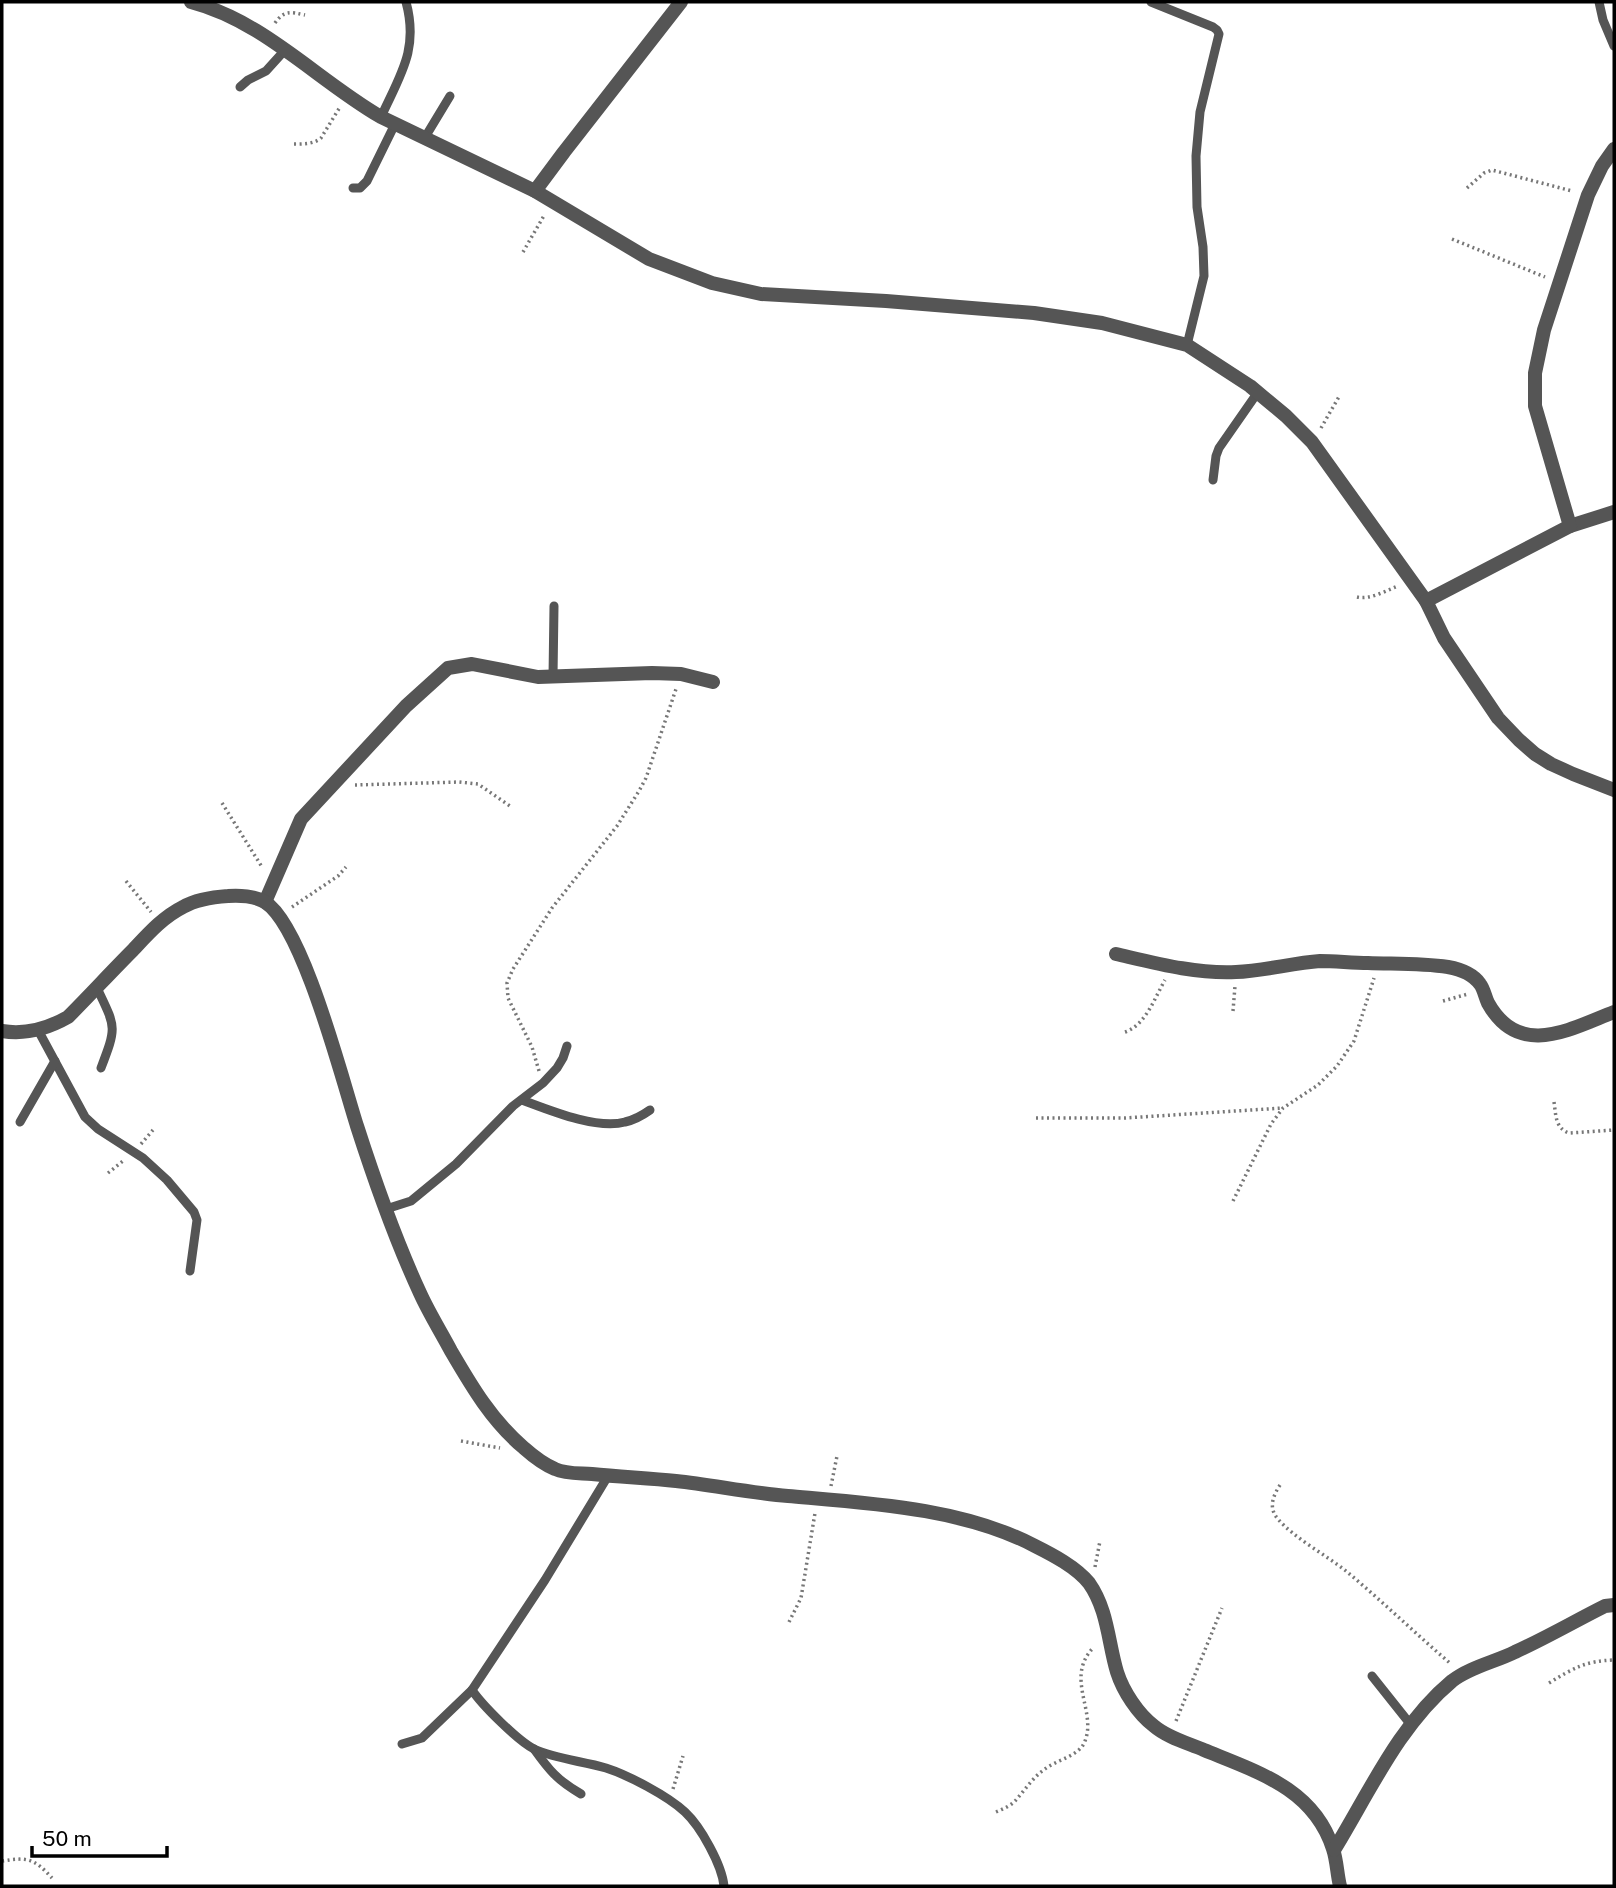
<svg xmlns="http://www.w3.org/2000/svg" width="1616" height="1888" viewBox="0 0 1616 1888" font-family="'Public Sans',sans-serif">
  <rect width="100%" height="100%" fill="#fff"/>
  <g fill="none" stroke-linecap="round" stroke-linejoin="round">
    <g stroke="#777" stroke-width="3.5" stroke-dasharray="2 3.5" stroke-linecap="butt">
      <path d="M 275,23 C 284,10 291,12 305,15"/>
      <path d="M 294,144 C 304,144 314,144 321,138 L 340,107"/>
      <polyline points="1467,188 1484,173 1492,170 1572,191"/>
      <polyline points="1452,239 1545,277"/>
      <polyline points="523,252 545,214"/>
      <polyline points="1321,428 1340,395"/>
      <path d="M 1357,597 C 1370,600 1385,591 1398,586"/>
      <polyline points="355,785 459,782 478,784 510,806"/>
      <polyline points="222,803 262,867"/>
      <polyline points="126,881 151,912"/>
      <polyline points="292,907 338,876 346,867"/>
      <polyline points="1443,1001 1468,994"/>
      <polyline points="1233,1011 1235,986"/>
      <path d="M 1125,1032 C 1146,1025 1155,997 1165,980"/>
      <polyline points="539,1071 532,1047 508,998 507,983 513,969 552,908 617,826 639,791 646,778 676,689"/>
      <path d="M 1554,1102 C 1556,1115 1555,1128 1569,1133 L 1614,1130"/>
      <polyline points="1036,1118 1125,1118 1283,1108"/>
      <polyline points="141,1144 153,1130"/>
      <polyline points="108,1173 123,1161"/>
      <polyline points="1233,1201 1271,1124 1283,1108 1318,1085 1337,1066 1354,1041 1374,978"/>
      <polyline points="461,1441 500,1448"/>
      <path d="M 1280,1485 C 1273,1496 1268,1508 1278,1519 C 1294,1538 1326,1555 1346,1571 C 1382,1601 1416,1634 1451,1664"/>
      <polyline points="831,1486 837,1456"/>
      <polyline points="1095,1567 1100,1541"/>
      <polyline points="789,1622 801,1598 815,1513"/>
      <path d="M 1549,1683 C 1574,1668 1585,1661 1614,1660"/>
      <polyline points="1176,1721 1222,1608"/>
      <polyline points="673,1789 683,1756"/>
      <path d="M 996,1812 C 1003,1809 1010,1806 1015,1801 C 1025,1790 1033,1777 1045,1769 C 1056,1760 1080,1756 1085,1741 C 1097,1711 1064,1677 1094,1647"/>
      <path d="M 2,1861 C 27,1857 34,1858 52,1878"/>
    </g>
    <g stroke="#555" stroke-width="9">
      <polyline points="1151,2 1213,27 1217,30 1219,34 1200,112 1196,156 1197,207 1203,247 1204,276 1187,345"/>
      <polyline points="1599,2 1603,20 1614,46"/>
      <polyline points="240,87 248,80 266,71 285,50"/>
      <path d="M 381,117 C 400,75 419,50 406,2"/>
      <polyline points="424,139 450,96"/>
      <polyline points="353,188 360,188 367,181 395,124"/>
      <polyline points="1213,480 1216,456 1219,448 1258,392"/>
      <polyline points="553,677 554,606"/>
      <path d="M 97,988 C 116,1028 117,1026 101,1068"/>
      <polyline points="38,1030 85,1117 98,1129 143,1158 167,1180 194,1212 197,1220 190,1271"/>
      <path d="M 522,1100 C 549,1110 597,1130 625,1122 C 634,1120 643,1115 650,1110"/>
      <polyline points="20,1122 55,1061"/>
      <polyline points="386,1209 411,1201 456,1164 513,1106 543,1083 557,1068 563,1058 567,1046"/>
      <path d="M 608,1476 L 545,1580 L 472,1690 C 482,1705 518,1741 534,1749 C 556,1759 582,1761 606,1768 C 628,1775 668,1796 685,1812 C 701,1827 722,1865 724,1886"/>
      <polyline points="1372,1676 1411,1725"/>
      <polyline points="402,1744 422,1738 472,1690"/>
      <path d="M 534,1749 C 549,1770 557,1780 581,1794"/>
    </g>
    <g stroke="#555" stroke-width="14">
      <path d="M 191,2 C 264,21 317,80 381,117 L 535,191 L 649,259 L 712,283 L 761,294 L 886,301 L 1034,313 L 1102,323 L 1187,345 L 1250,386 L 1286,416 L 1312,442 L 1426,601 L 1444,638 L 1498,718 L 1519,740 L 1535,754 L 1551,764 L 1573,774 L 1614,790"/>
      <polyline points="535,191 564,152 681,2"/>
      <polyline points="1570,526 1614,512"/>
      <polyline points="1426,601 1570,526 1535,406 1535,373 1544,330 1588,195 1602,166 1614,149"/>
      <polyline points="265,902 301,819 406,706 448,668 472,664 538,677 652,673 681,674 713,682"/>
      <path d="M 1116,954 C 1155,963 1196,974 1236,972 C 1264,971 1292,963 1320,961 C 1336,961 1352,963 1368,963 C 1395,964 1421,963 1448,967 C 1459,969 1473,974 1480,984 C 1484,989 1485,997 1488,1003 C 1519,1059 1570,1029 1614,1012"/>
      <path d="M 2,1031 C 26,1035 47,1029 68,1017 C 90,995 111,972 133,950 C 148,934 163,917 183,907 C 197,899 213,897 228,896 C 239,895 255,896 265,902 C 303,926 342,1079 357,1126 C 375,1182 395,1239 420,1293 C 429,1313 441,1332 451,1351 C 472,1387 492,1421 524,1448 C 533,1456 543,1464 555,1469 C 566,1474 579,1473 592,1474 C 620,1477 648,1478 676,1481 C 713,1485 750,1493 788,1496 C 868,1503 963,1508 1035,1546 C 1053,1555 1076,1567 1089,1583 C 1108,1610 1108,1642 1117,1672 C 1123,1691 1138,1714 1154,1726 C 1168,1738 1188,1743 1204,1750 C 1258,1772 1314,1789 1333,1849 C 1337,1861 1337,1874 1340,1886"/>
      <path d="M 1334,1850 C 1369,1793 1399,1725 1452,1681 C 1470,1667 1495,1662 1515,1652 C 1546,1638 1575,1621 1605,1606 L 1614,1605"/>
    </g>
  </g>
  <rect width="1616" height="1888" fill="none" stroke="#000000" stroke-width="7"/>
  <path d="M32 1846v10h135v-10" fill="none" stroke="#000000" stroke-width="3.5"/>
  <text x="42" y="1846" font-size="21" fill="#000000" stroke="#ffffff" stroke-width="5" paint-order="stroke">50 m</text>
</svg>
